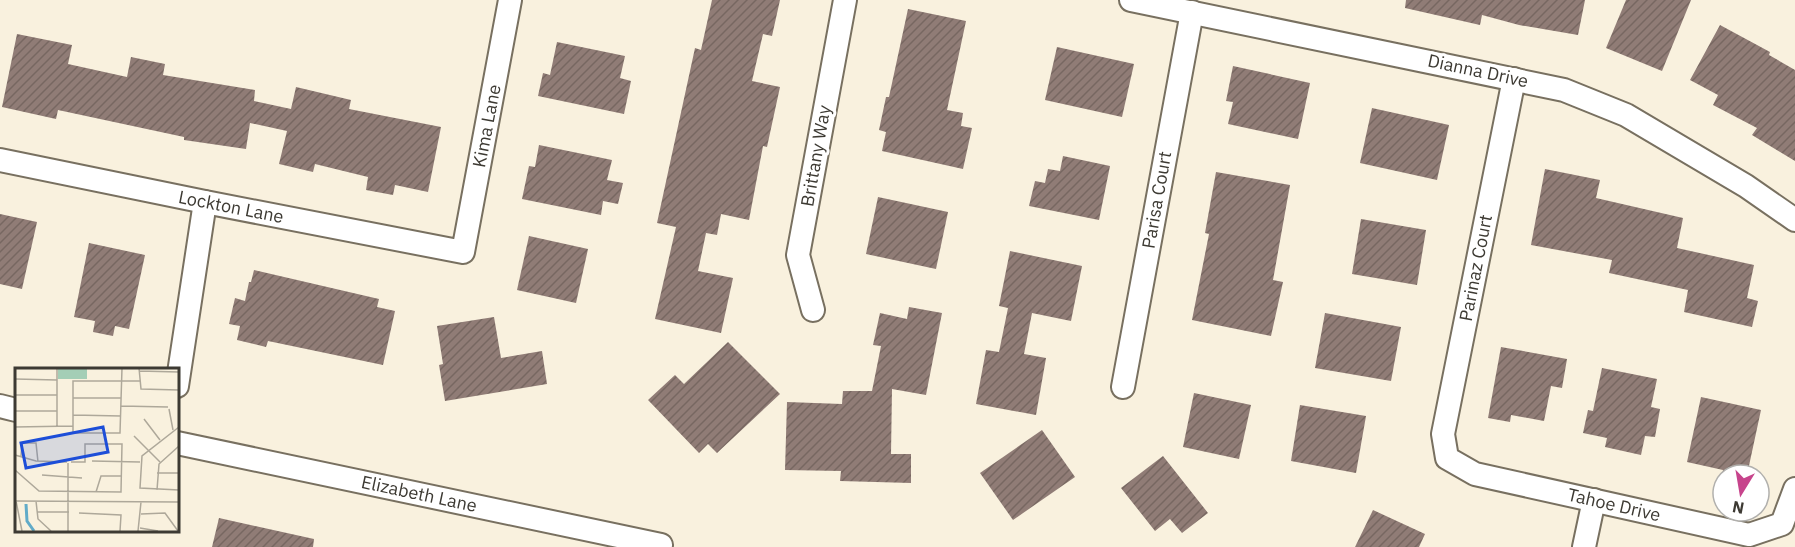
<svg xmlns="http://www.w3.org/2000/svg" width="1795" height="547" viewBox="0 0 1795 547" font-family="'IBM Plex Sans',sans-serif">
  <defs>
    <pattern id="building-hatch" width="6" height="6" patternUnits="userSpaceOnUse" patternTransform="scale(1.5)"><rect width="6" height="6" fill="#907c76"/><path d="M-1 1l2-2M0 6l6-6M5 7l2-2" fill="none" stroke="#776761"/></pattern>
  </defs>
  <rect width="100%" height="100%" fill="#f9f1de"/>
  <g fill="url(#building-hatch)">
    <polygon points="712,0 780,0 772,36 763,34 752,81 780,87 767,147 763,146 749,220 721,214 717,235 706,233 698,271 733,278 721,333 655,319 676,227 657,223 695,48 701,50"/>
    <polygon points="1406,0 1585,0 1578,35 1519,25 1482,15 1480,25 1405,8"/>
    <polygon points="1626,0 1691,0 1662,71 1606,48"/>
    <polygon points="908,9 966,21 947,110 963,113 961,126 972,128 963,169 882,151 886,132 879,130 886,97 889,97"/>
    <polygon points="1720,25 1770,52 1769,55 1795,70 1795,161 1752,135 1757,128 1713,105 1718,95 1690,80"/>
    <polygon points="17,34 72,45 68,64 127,77 131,57 165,64 163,75 255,90 254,101 291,109 296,87 351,100 349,109 441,127 428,192 395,185 393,195 366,190 368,177 315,164 313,172 279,164 287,131 250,123 246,149 184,140 184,137 58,110 56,119 2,107"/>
    <polygon points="557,42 625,56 620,78 631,81 624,114 538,96 543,73 550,75"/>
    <polygon points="1057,47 1134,64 1122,117 1045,100"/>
    <polygon points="1233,66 1310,83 1298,139 1228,124 1233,102 1226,101"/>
    <polygon points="1372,108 1449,125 1437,180 1360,163"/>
    <polygon points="539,145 612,160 607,180 623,183 618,204 603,201 601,215 522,199 529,166 535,167"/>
    <polygon points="1063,156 1110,166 1099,220 1029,206 1035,181 1045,183 1048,169 1060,171"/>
    <polygon points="1545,169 1600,180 1596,198 1683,218 1677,248 1754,265 1747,298 1758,301 1752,327 1684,312 1688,290 1609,273 1612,260 1531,245"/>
    <polygon points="1216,172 1290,185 1273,280 1283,282 1271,336 1192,320 1209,234 1205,233"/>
    <polygon points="878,197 948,212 936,269 866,254"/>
    <polygon points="0,214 37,222 22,289 0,284"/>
    <polygon points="1361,219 1426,230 1417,285 1352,274"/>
    <polygon points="529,236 588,249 576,303 517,290"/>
    <polygon points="89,243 145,255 129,329 115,326 113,336 93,332 95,321 74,317"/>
    <polygon points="1010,251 1082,266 1071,321 1032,313 1024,354 1046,358 1036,415 976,404 986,350 999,352 1008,308 999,306"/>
    <polygon points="254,270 379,299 377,307 395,311 383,365 268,341 266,347 237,340 240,326 229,324 235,298 245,301 249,282 251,282"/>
    <polygon points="909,307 942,313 926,395 892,389 891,454 911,454 911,483 840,481 841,471 785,470 787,402 842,404 843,391 872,391 881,346 873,345 880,313 907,319"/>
    <polygon points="1325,313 1401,327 1391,381 1315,368"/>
    <polygon points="494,317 501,358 542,351 547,384 445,401 439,365 443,364 437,326"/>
    <polygon points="728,342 780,394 717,453 708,444 699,453 648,400 675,375 684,384"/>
    <polygon points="1501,347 1567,359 1562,388 1551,386 1544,421 1511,415 1510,422 1488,418"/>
    <polygon points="1602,368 1657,379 1651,407 1660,409 1655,437 1645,436 1641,455 1605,447 1607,438 1583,433 1588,410 1593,411"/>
    <polygon points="1194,393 1251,405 1239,459 1183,447"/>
    <polygon points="1701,397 1761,410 1747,475 1722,475 1723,470 1687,462"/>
    <polygon points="1300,405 1366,416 1356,473 1291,461"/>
    <polygon points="1042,430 1075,477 1013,520 980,473"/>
    <polygon points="1163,456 1208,513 1182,533 1170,519 1155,531 1121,488"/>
    <polygon points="1373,510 1425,534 1419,547 1355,547"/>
    <polygon points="219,518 314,539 313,547 212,547"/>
  </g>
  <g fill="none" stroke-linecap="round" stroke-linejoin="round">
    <defs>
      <g id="street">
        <polyline points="1131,0 1564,90 1626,115 1746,186 1795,220"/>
        <polyline points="1514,79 1443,434 1447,458 1475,474 1749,535 1782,524 1795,489"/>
        <polyline points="0,160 205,202 463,252 510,0"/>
        <polyline points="813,310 798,255 845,0"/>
        <polyline points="177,386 205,202"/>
        <polyline points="1123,387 1192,12"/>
        <polyline points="0,406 16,410"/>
        <polyline points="177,443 661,545 660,547"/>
        <polyline points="1584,547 1594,500"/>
      </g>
    </defs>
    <use href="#street" stroke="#787060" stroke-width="26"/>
    <use href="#street" stroke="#fff" stroke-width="22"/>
  </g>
  <g text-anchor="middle" stroke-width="6" stroke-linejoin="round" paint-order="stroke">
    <g font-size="18" fill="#3d3a33" stroke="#fff">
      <text transform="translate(1478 71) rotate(12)" y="6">Dianna Drive</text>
      <text transform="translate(487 126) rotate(-79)" y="6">Kima Lane</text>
      <text transform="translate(816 156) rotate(-80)" y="6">Brittany Way</text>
      <text transform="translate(1157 200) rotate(-80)" y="6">Parisa Court</text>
      <text transform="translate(231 207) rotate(11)" y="6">Lockton Lane</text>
      <text transform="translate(1476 268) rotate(-79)" y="6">Parinaz Court</text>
      <text transform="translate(419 494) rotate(12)" y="6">Elizabeth Lane</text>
      <text transform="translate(1614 505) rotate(13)" y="6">Tahoe Drive</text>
    </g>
  </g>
  <g transform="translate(15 368)">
    <rect width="164" height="164" fill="#f9f1de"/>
    <path d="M 43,0 L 72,0 L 72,11 L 43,11 Z" fill="#a4ceb6"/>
    <path fill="none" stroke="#61abc8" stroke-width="3" d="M 11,136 L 12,153 L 19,163"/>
    <path fill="none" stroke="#aea89a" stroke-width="1.5" d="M 124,0 L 126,21 L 164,22M 124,3 L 164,4M 0,11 L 42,12M 0,27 L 42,27M 58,30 L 106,30M 106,38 L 153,39M 154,41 L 158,62M 0,43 L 42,43M 58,47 L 106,48M 129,51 L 145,72M 0,59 L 58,58M 42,59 L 42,0M 164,59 L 127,88 L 125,120 L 164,122M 58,65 L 58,13 L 125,13M 58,65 L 105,65 L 107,0M 119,68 L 145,94M 0,87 L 21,93 L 52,94M 6,88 L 7,75 L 21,75 L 23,94M 77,93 L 125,94M 53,95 L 53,163M 0,102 L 24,123 L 106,124 L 107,76 L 70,76 L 70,94 L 56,94M 142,105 L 164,105M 27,107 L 67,110M 142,122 L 144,96 L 164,78M 81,124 L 86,108 L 106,108M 0,133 L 164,134M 1,133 L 7,163M 21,133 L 23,151 L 36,163M 22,144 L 54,144M 64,145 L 106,147 L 105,163M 126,146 L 150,145 L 163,163M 125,160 L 143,163M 123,163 L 126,134"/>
    <path fill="#1d4ed8" fill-opacity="0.15" stroke="#1d4ed8" stroke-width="3" d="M 88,59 L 93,84 L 11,100 L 6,75 Z"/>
    <rect width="164" height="164" fill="none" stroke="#3d3a33" stroke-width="3"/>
  </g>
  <g transform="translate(1741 493) rotate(191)"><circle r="28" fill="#ffffff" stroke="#b1b0ad" stroke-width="1.5"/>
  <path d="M0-4.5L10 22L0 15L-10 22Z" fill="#c7448c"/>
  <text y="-9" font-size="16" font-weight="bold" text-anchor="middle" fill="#3d3a33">N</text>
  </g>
</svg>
